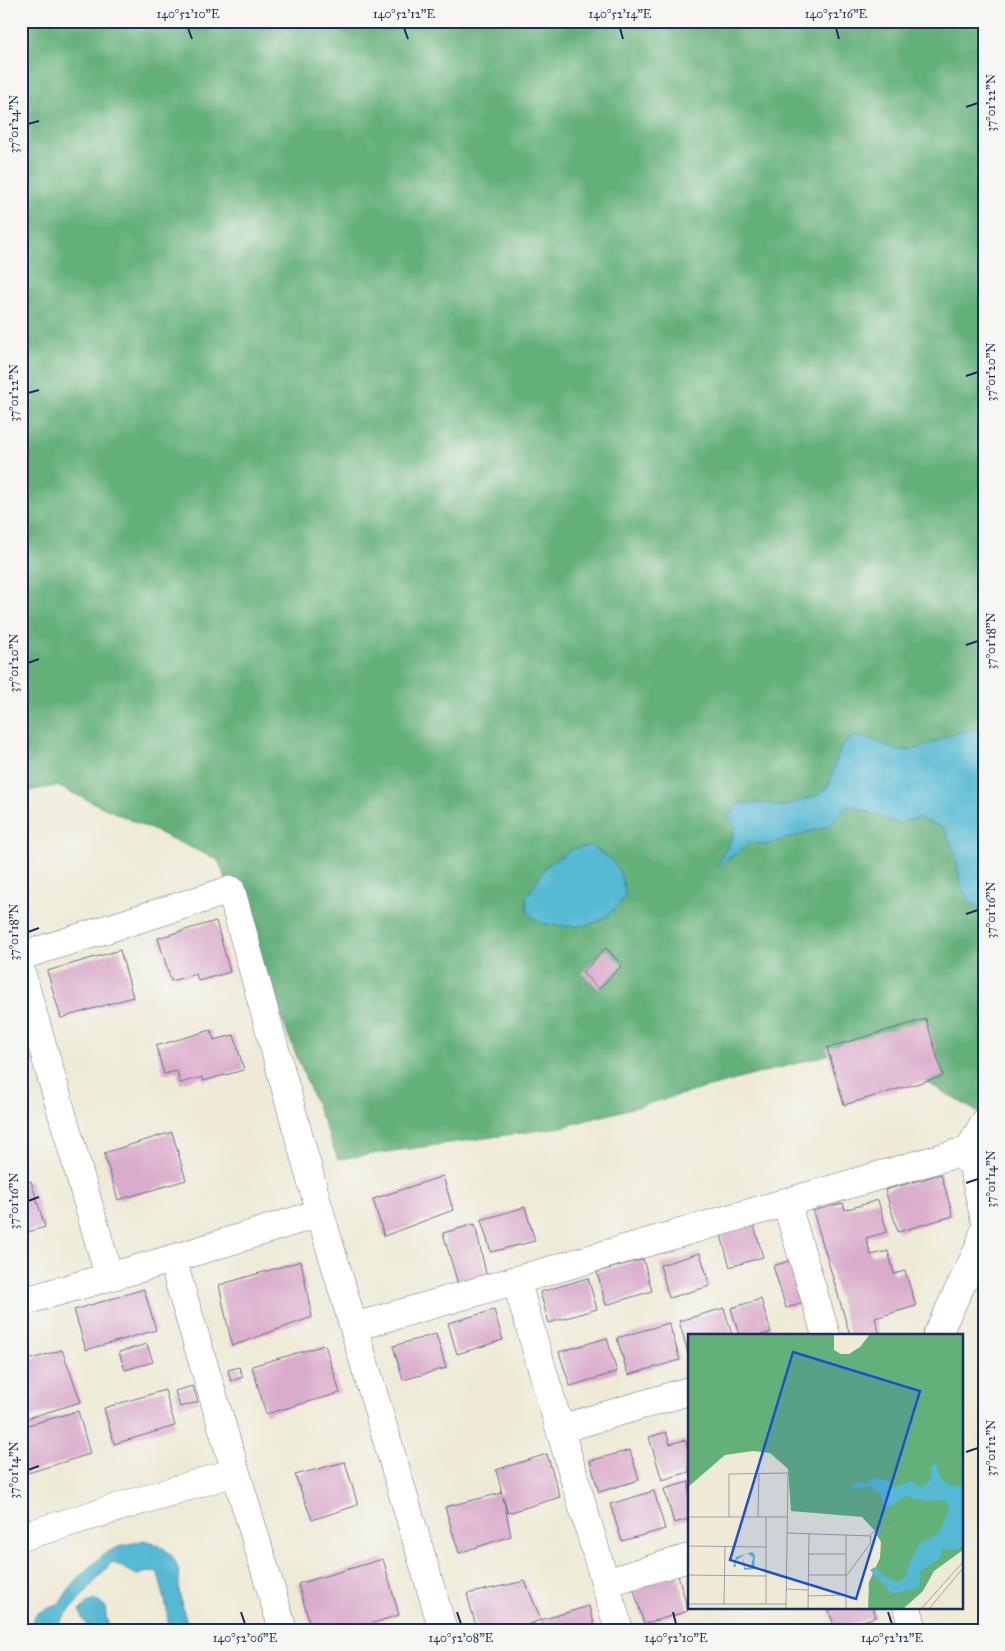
<svg xmlns="http://www.w3.org/2000/svg" width="1005" height="1651" viewBox="0 0 1005 1651" font-family="'IM FELL Great Primer',serif">
  <rect width="100%" height="100%" fill="#f6f6f2"/>
  <filter id="ink" filterUnits="userSpaceOnUse"><feTurbulence type="fractalNoise" baseFrequency=".02" numOctaves="2"/><feDisplacementMap in="SourceGraphic" scale="10" xChannelSelector="R" yChannelSelector="G"/><feConvolveMatrix kernelMatrix="1 2 1 2 8 2 1 2 1" color-interpolation-filters="sRGB"/></filter>
  <filter id="wash" filterUnits="userSpaceOnUse"><feTurbulence type="fractalNoise" baseFrequency=".0096" numOctaves="4" result="noise"/><feDisplacementMap in="SourceGraphic" scale="20" xChannelSelector="R" yChannelSelector="G"/><feGaussianBlur stdDeviation="1.12" result="paint"/><feColorMatrix in="noise" values="0 0 0 0 0 0 0 0 0 0 0 0 0 0 0 0 0 1.4 0 .05"/><feComposite in="paint" operator="in"/></filter>
  <g filter="url(#wash)">
    <rect width="100%" height="100%" fill="#eeead5"/>
    <polygon fill="#63b079" stroke="#3f706c" points="21,21 984,21 984,1118 979,1113 864,1045 562,1127 338,1159 218,860 57,786 21,792"/>
    <g fill="#55b9d3" stroke="#387498">
      <path d="M 974,729 L 984,733 L 984,910 C 957,899 961,877 955,854 C 952,845 947,836 944,828 L 918,818 L 897,823 L 853,806 L 847,807 L 829,826 L 765,845 L 751,841 L 735,854 L 716,867 L 732,838 L 736,827 L 728,817 L 740,803 L 767,803 L 781,807 L 816,796 L 828,786 L 841,747 L 853,736 C 861,737 870,738 877,741 C 883,744 891,750 898,751 C 925,752 948,731 974,729 Z"/>
      <path d="M 590,846 C 613,859 622,868 625,895 C 608,922 587,930 555,925 C 550,924 543,924 539,922 C 535,919 531,915 527,911 L 526,898 L 547,865 L 573,849 Z"/>
      <path d="M 145,1540 C 163,1546 175,1553 179,1573 C 180,1578 178,1583 179,1588 C 180,1602 185,1617 190,1630 L 168,1630 L 167,1609 L 158,1573 L 147,1572 L 137,1575 L 112,1562 L 52,1630 L 27,1630 L 36,1614 L 60,1603 L 69,1589 L 81,1575 L 107,1552 L 121,1546 Z"/>
      <polygon points="95,1600 105,1606 106,1616 110,1630 90,1630 82,1618 80,1610 89,1602"/>
    </g>
    <g id="blocks">
      <g fill="#daaccb">
        <polygon points="216,921 230,972 198,981 196,974 171,981 158,938"/>
        <polygon points="606,948 622,965 599,989 582,973"/>
        <polygon points="120,950 133,997 61,1018 47,971"/>
        <polygon points="926,1019 943,1076 844,1105 827,1048"/>
        <polygon points="211,1030 214,1040 234,1035 244,1070 203,1081 202,1077 180,1083 177,1071 164,1074 156,1046"/>
        <polygon points="172,1132 186,1180 118,1200 104,1153"/>
        <polygon points="941,1174 953,1216 898,1232 885,1190"/>
        <polygon points="443,1176 453,1210 384,1236 373,1199"/>
        <polygon points="31,1181 45,1227 21,1234 21,1183"/>
        <polygon points="878,1200 887,1232 866,1238 871,1255 888,1251 894,1274 905,1271 916,1306 875,1318 880,1335 850,1335 813,1211 843,1203 845,1210"/>
        <polygon points="525,1207 535,1241 491,1252 481,1220"/>
        <polygon points="475,1224 487,1278 459,1288 443,1233"/>
        <polygon points="754,1225 763,1257 730,1267 721,1235"/>
        <polygon points="700,1253 710,1286 669,1298 660,1265"/>
        <polygon points="643,1259 652,1291 606,1305 597,1272"/>
        <polygon points="792,1260 804,1303 786,1308 773,1266"/>
        <polygon points="301,1261 312,1317 232,1346 219,1285"/>
        <polygon points="588,1278 597,1309 549,1323 540,1292"/>
        <polygon points="144,1289 156,1330 86,1350 74,1310"/>
        <polygon points="761,1299 771,1332 762,1335 739,1335 731,1308"/>
        <polygon points="724,1308 732,1335 689,1335 688,1353 679,1321"/>
        <polygon points="494,1310 503,1340 457,1354 448,1323"/>
        <polygon points="669,1323 680,1360 628,1375 617,1338"/>
        <polygon points="436,1334 446,1368 403,1380 393,1346"/>
        <polygon points="607,1338 617,1372 570,1386 559,1352"/>
        <polygon points="147,1344 153,1362 125,1370 119,1352"/>
        <polygon points="325,1345 340,1393 266,1414 252,1366"/>
        <polygon points="62,1350 81,1402 21,1420 21,1362"/>
        <polygon points="239,1367 243,1377 231,1381 228,1370"/>
        <polygon points="193,1386 198,1402 180,1407 175,1391"/>
        <polygon points="165,1390 175,1426 114,1444 104,1408"/>
        <polygon points="78,1411 90,1454 21,1475 21,1427"/>
        <polygon points="666,1432 670,1444 685,1440 689,1453 689,1472 662,1480 649,1437"/>
        <polygon points="630,1450 639,1480 599,1492 590,1461"/>
        <polygon points="547,1454 560,1497 508,1513 503,1497 511,1536 459,1553 445,1507 502,1493 496,1470"/>
        <polygon points="345,1462 358,1505 312,1520 295,1475"/>
        <polygon points="689,1482 689,1519 674,1523 664,1489"/>
        <polygon points="654,1491 665,1529 622,1541 610,1504"/>
        <polygon points="383,1559 399,1615 350,1630 312,1630 298,1584"/>
        <polygon points="678,1575 688,1611 644,1624 633,1587"/>
        <polygon points="525,1581 541,1620 513,1630 477,1630 467,1594"/>
        <polygon points="589,1606 596,1630 544,1630 541,1620"/>
        <polygon points="828,1607 873,1607 876,1617 835,1629"/>
        <polygon points="534,1624 536,1630 518,1630 518,1629"/>
      </g>
    </g>
  </g>
  <g filter="url(#ink)">
    <use href="#blocks" fill-opacity="0" stroke="#657088" stroke-width="1"/>
    <g fill="none" stroke-linecap="round" stroke-linejoin="round">
      <defs>
        <g id="street">
          <polyline points="21,956 231,890 320,1213 443,1630"/>
          <polyline points="21,972 109,1276"/>
          <polyline points="964,1158 984,1123"/>
          <polyline points="786,1202 826,1335"/>
          <polyline points="172,1259 283,1630"/>
          <polyline points="516,1280 619,1630"/>
          <polyline points="21,1302 172,1259 320,1213"/>
          <polyline points="354,1327 958,1153 972,1163 984,1216"/>
          <polyline points="937,1335 979,1248 984,1232"/>
          <polyline points="560,1429 689,1391"/>
          <polyline points="21,1537 235,1472"/>
          <polyline points="605,1583 689,1558"/>
          <polyline points="907,1607 913,1630"/>
        </g>
      </defs>
      <use href="#street" stroke="#657088" stroke-width="29"/>
      <use href="#street" stroke="#fff" stroke-width="28"/>
    </g>
  </g>
  <path fill="none" stroke="#1b2f5e" stroke-width="2" d="M 188,28 L 192,39M 404,28 L 408,39M 620,28 L 623,39M 836,28 L 839,39M 966,107 L 978,103M 28,124 L 39,121M 966,376 L 978,372M 28,393 L 39,390M 966,645 L 978,641M 28,663 L 39,659M 966,914 L 978,910M 28,932 L 39,928M 966,1183 L 978,1179M 28,1201 L 39,1197M 966,1452 L 978,1448M 28,1470 L 39,1466M 241,1612 L 245,1624M 457,1612 L 461,1624M 673,1612 L 676,1624M 888,1612 L 892,1624"/>
  <g transform="translate(688 1334)">
    <rect width="275" height="275" fill="#eeead5"/>
    <path d="M 0,0 L 146,0 L 146,16 L 153,20 L 161,20 L 172,13 L 182,0 L 275,0 L 275,216 L 246,237 L 235,257 L 215,275 L 180,275 L 181,248 L 192,224 L 193,208 L 186,196 L 174,183 L 103,177 L 100,135 L 82,119 L 65,117 L 37,121 L 0,153 Z" fill="#63b079"/>
    <path d="M 248,130 L 252,143 L 261,152 L 275,151 L 275,211 L 268,216 L 254,215 L 252,224 L 231,238 L 232,249 L 229,254 L 204,260 L 182,236 L 187,233 L 197,243 L 211,248 L 218,243 L 219,234 L 232,209 L 251,199 L 262,172 L 255,166 L 236,167 L 217,162 L 204,172 L 196,172 L 192,159 L 182,152 L 162,155 L 168,148 L 178,150 L 185,144 L 200,147 L 205,154 L 222,147 L 233,154 L 242,146 L 244,131 ZM 64,218 L 67,221 L 66,235 L 56,236 L 55,223 L 57,234 L 63,233 L 65,223 L 59,219 L 47,227 L 48,233 L 45,233 L 48,223 Z" fill="#55b9d3"/>
    <path fill="none" stroke="#9a9fa5" stroke-width="1" d="M 0,183 L 99,183M 41,183 L 41,140 L 100,139 L 98,275M 70,183 L 71,139M 99,199 L 183,202 L 182,210 L 159,241 L 121,241M 182,201 L 188,196 L 213,190M 0,212 L 78,213M 121,220 L 158,220M 0,241 L 78,242M 98,255 L 120,256M 120,262 L 158,261M 0,270 L 98,270M 36,270 L 37,213M 78,270 L 78,183M 120,275 L 121,199M 158,275 L 158,200M 233,275 L 275,228M 241,275 L 275,234"/>
    <path fill="#1d4ed8" fill-opacity="0.15" stroke="#1d4ed8" stroke-width="2.5" d="M 105,18 L 232,57 L 168,265 L 42,226 Z"/>
    <rect width="275" height="275" fill="none" stroke="#1b2f5e" stroke-width="2.5"/>
  </g>
  <rect width="1005" height="1651" fill="none" stroke="#f6f6f2" stroke-width="55"/>
  <rect x="28" y="28" width="950" height="1596" fill="none" stroke="#1b2f5e" stroke-width="2"/>
  <g font-size="12" text-anchor="middle" fill="#1b2f5e">
    <text x="188" y="18">140°52'10"E</text>
    <text x="404" y="18">140°52'12"E</text>
    <text x="620" y="18">140°52'14"E</text>
    <text x="836" y="18">140°52'16"E</text>
    <text transform="translate(991 103) rotate(-90)" y="4">37°01'22"N</text>
    <text transform="translate(14 124) rotate(-90)" y="4">37°01'24"N</text>
    <text transform="translate(991 372) rotate(-90)" y="4">37°01'20"N</text>
    <text transform="translate(14 393) rotate(-90)" y="4">37°01'22"N</text>
    <text transform="translate(991 641) rotate(-90)" y="4">37°01'18"N</text>
    <text transform="translate(14 663) rotate(-90)" y="4">37°01'20"N</text>
    <text transform="translate(991 910) rotate(-90)" y="4">37°01'16"N</text>
    <text transform="translate(14 932) rotate(-90)" y="4">37°01'18"N</text>
    <text transform="translate(991 1179) rotate(-90)" y="4">37°01'14"N</text>
    <text transform="translate(14 1201) rotate(-90)" y="4">37°01'16"N</text>
    <text transform="translate(991 1448) rotate(-90)" y="4">37°01'12"N</text>
    <text transform="translate(14 1470) rotate(-90)" y="4">37°01'14"N</text>
    <text x="245" y="1642">140°52'06"E</text>
    <text x="461" y="1642">140°52'08"E</text>
    <text x="676" y="1642">140°52'10"E</text>
    <text x="892" y="1642">140°52'12"E</text>
  </g>
</svg>
